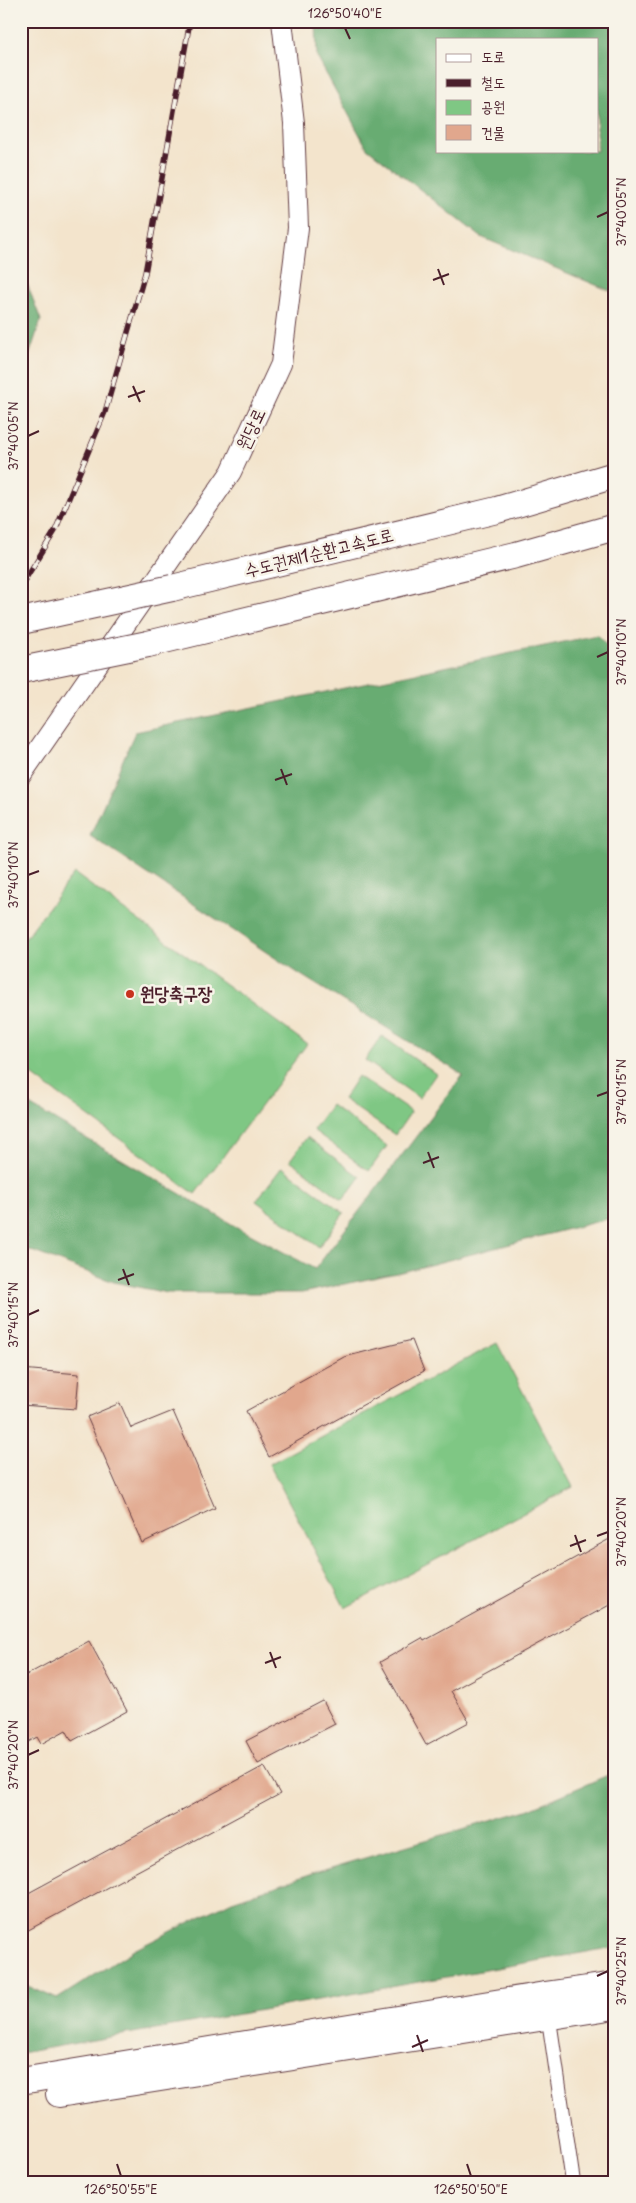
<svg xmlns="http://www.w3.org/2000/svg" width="636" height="2203" viewBox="0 0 636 2203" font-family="'Playpen Sans','Poor Story',sans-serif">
  <rect width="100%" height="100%" fill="#f7f3e8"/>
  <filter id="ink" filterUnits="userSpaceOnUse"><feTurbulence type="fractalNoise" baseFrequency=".02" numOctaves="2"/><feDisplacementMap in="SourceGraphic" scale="10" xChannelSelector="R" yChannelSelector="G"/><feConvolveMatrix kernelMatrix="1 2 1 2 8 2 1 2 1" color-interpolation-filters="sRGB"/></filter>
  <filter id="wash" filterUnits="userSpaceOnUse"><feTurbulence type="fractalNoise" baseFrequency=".0096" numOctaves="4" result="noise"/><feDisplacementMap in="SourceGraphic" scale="20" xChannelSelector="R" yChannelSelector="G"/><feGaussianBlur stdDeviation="1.12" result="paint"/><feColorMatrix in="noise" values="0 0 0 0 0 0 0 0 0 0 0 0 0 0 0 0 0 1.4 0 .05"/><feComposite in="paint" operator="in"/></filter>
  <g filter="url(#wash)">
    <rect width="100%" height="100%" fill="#f3e4cc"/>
    <g fill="#7fc784" stroke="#647358">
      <polygon points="74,873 307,1044 195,1194 21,1067 21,944"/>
      <polygon points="382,1036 436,1074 419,1098 365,1060"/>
      <polygon points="358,1076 411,1112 395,1135 343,1099"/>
      <polygon points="331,1105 387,1146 369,1171 313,1130"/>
      <polygon points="307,1137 360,1177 343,1200 290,1160"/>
      <polygon points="282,1167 344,1213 319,1247 256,1201"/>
      <polygon points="497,1343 573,1487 345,1608 269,1464"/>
    </g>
    <g fill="#67ac72" stroke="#58664e" fill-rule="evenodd">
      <path d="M 316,21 L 615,21 L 615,293 L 481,237 L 367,148 L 317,57 ZM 437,39 L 597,39 L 597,151 L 437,151 Z"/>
      <polygon points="21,268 41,320 21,380"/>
      <polygon points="597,635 615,655 615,1217 406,1271 302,1293 167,1293 114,1282 21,1247 21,1100 235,1226 315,1269 463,1075 301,975 90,836 135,732"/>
      <polygon points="615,1772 615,1947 21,2053 21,1983 57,1999 134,1950 232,1901 321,1871 527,1810"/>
    </g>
    <g id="blocks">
      <g fill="#e1a78d">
        <polygon points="412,1340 424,1371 269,1457 246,1411 344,1357"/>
        <polygon points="21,1369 79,1374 76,1409 21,1405"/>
        <polygon points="120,1403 131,1428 173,1411 215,1508 142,1543 87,1417"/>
        <polygon points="615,1536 615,1602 451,1691 469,1722 426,1745 380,1662 422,1638 424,1641"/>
        <polygon points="89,1641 127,1711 72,1741 66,1730 41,1744 37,1737 21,1746 21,1678"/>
        <polygon points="323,1701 335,1724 258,1764 246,1741"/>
        <polygon points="264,1766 280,1794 21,1934 21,1897"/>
      </g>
    </g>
  </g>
  <g filter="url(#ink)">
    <use href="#blocks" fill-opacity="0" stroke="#633d43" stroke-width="1"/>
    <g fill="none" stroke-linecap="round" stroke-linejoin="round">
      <defs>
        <polyline id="street" points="548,2013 573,2182"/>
        <polyline id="secondary" points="21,775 231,472 281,364 298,228 294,123 282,21"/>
        <g id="highway">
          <polyline points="172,588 497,510 615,475"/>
          <polyline points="148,644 516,555 615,527"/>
          <polyline points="21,2081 545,1995 615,1985"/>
          <polyline points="59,2094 615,2006"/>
        </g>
      </defs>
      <use href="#street" stroke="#633d43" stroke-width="16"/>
      <use href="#secondary" stroke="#633d43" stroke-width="22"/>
      <use href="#highway" stroke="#633d43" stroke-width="28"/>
      <use href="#street" stroke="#fff" stroke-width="14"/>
      <use href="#secondary" stroke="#fff" stroke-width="20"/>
      <use href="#highway" stroke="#fff" stroke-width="26"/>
      <defs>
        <polyline id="rail" points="21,586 55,531 105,412 145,273 190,21"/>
      </defs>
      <use href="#rail" stroke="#4a1f2b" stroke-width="5.5"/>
      <use href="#rail" stroke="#f7f3e8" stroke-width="4" stroke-dasharray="11" stroke-linecap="butt"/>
      <defs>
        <g id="highway-bridge">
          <polyline points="21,621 172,588"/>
          <polyline points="21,670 148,644"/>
        </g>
      </defs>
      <use href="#highway-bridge" stroke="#633d43" stroke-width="28" stroke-linecap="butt"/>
      <use href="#highway-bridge" stroke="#fff" stroke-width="26"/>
    </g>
  </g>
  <path fill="none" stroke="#4a1f2b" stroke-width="2" d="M 345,28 L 350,39M 597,217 L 608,212M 438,269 L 444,285M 433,280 L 449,274M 133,386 L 140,402M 128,397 L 145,391M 28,436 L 39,431M 597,657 L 608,652M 281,769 L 287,785M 275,780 L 292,774M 28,875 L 39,871M 597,1096 L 608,1092M 428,1152 L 434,1168M 423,1163 L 439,1157M 123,1269 L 129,1285M 118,1280 L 134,1274M 28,1315 L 39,1310M 575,1535 L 581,1552M 597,1536 L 608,1532M 570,1546 L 586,1540M 270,1652 L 276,1668M 265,1663 L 281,1657M 28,1755 L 39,1750M 597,1976 L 608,1971M 417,2035 L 423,2052M 412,2047 L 428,2040M 117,2164 L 121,2176M 467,2164 L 471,2176"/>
  <circle fill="#c8321e" stroke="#f7f3e8" stroke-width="2" cx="130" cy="994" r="5"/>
  <g text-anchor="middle" stroke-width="5" stroke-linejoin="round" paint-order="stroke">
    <g font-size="18" fill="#4a1f2b" stroke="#f7f3e8">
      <text transform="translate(251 429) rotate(-65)" y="6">원당로</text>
      <text transform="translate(319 553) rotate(-14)" y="6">수도권제1순환고속도로</text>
    </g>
    <g font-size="18" font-weight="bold" fill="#4a1f2b" stroke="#f7f3e8" text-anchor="start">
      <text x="140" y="1000">원당축구장</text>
    </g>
  </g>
  <rect width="636" height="2203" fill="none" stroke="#f7f3e8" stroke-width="55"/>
  <rect x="436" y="38" width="162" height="115" fill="#f7f3e8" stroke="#b29e9c"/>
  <rect x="446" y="54" width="25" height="8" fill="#ffffff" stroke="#b29e9c"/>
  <text x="481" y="62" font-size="15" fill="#4a1f2b">도로</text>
  <rect x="446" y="79" width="25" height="8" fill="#4a1f2b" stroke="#b29e9c"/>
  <text x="481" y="88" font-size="15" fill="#4a1f2b">철도</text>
  <rect x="446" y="100" width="25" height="15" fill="#7fc784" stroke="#b29e9c"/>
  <text x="481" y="112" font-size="15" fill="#4a1f2b">공원</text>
  <rect x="446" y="125" width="25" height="15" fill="#e1a78d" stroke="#b29e9c"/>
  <text x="481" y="138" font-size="15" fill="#4a1f2b">건물</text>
  <rect x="28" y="28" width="580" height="2148" fill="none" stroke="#4a1f2b" stroke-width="2"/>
  <g font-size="12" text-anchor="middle" fill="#4a1f2b">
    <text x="345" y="18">126°50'40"E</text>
    <text transform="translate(622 212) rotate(-90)" y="4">37°40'05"N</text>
    <text transform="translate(14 436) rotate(-90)" y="4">37°40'05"N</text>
    <text transform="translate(622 652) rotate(-90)" y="4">37°40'10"N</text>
    <text transform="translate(14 875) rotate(-90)" y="4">37°40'10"N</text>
    <text transform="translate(622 1092) rotate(-90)" y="4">37°40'15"N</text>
    <text transform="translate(14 1315) rotate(-90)" y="4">37°40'15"N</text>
    <text transform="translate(622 1532) rotate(-90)" y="4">37°40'20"N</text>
    <text transform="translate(14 1755) rotate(-90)" y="4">37°40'20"N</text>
    <text transform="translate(622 1971) rotate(-90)" y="4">37°40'25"N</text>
    <text x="121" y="2194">126°50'55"E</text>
    <text x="471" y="2194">126°50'50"E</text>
  </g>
</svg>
